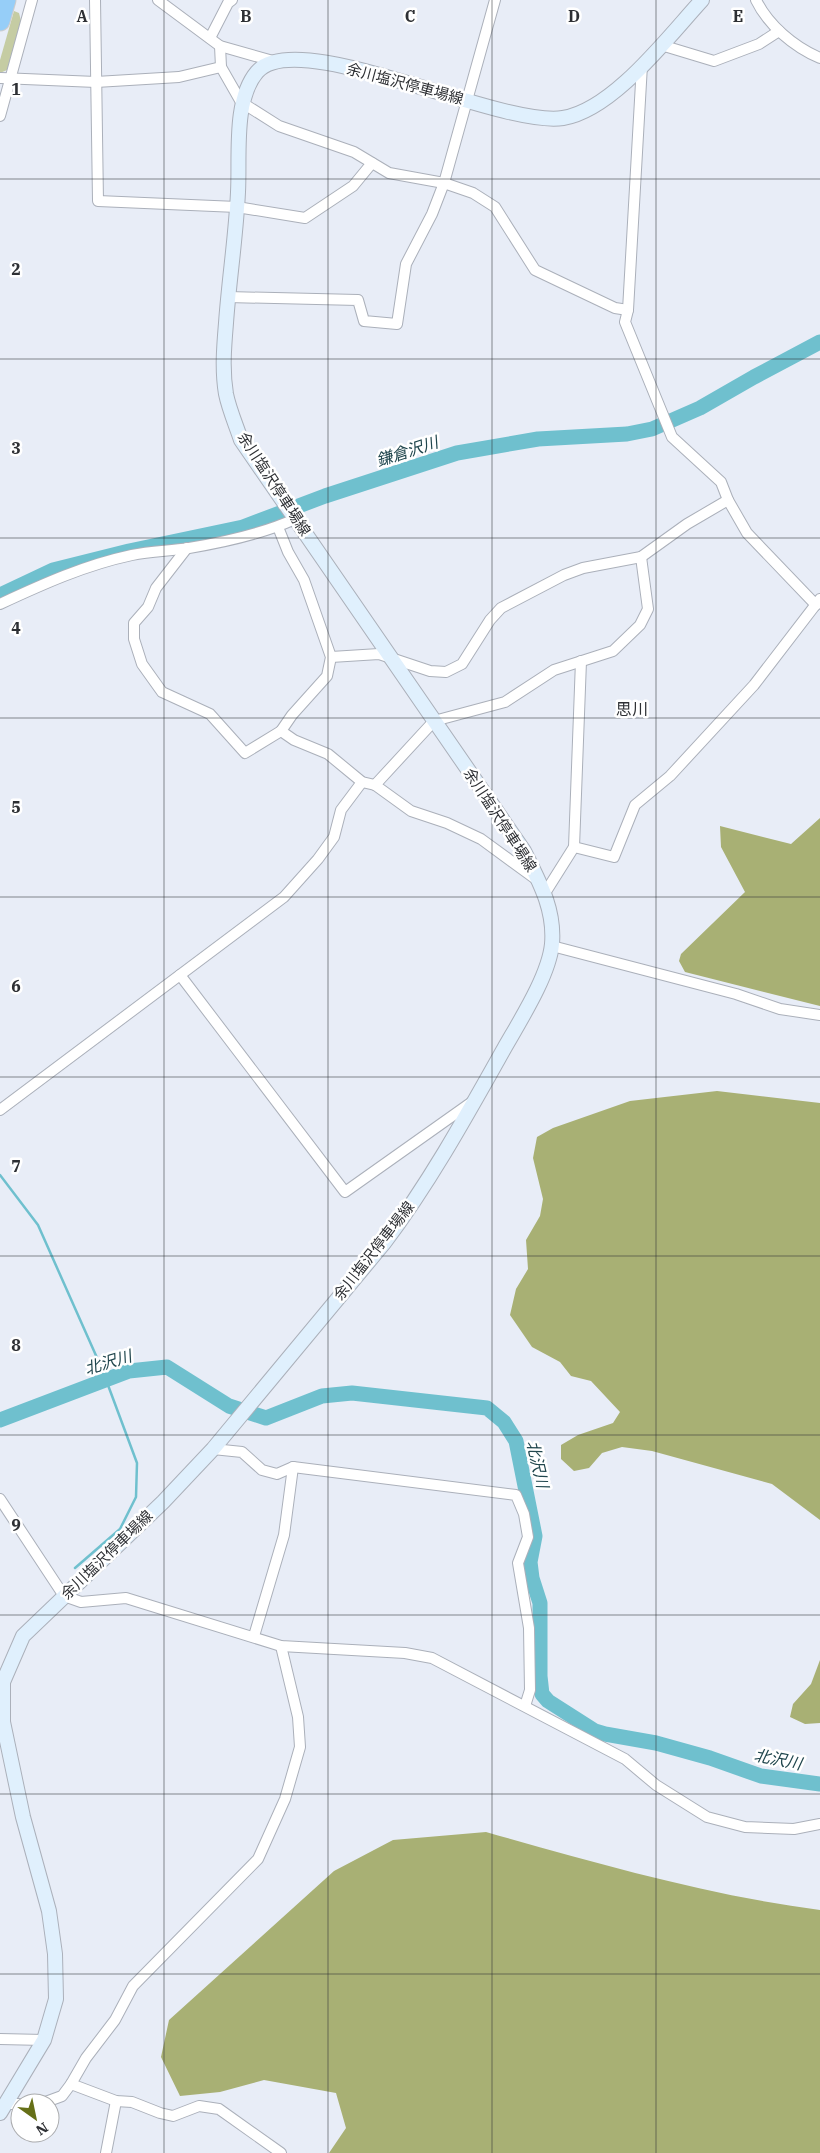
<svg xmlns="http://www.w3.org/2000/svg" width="820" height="2153" viewBox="0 0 820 2153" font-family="'IBM Plex Serif','Noto Sans JP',serif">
  <rect width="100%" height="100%" fill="#e8edf7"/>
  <polygon fill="#c5cca3" points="14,11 19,13 21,21 7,70 0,73 0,60"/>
  <g fill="#a8b074">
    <polygon points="820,818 820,1006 685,972 679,961 681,954 745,892 721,847 720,826 791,844"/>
    <polygon points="717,1091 820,1103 820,1520 772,1484 652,1451 622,1447 602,1453 589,1468 574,1471 561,1459 561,1445 578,1435 613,1423 620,1412 591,1381 571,1376 560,1362 532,1347 510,1315 516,1289 528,1269 526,1240 540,1216 543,1199 533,1158 537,1137 553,1128 630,1101"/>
    <polygon points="820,1660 820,1723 805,1724 790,1717 793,1704 811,1684"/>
    <path d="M 486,1832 C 596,1863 706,1895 820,1910 L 820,2153 L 329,2153 L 346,2128 L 336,2093 L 264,2080 L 220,2092 L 180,2096 L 161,2057 L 169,2020 L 334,1871 L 393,1840 Z"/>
  </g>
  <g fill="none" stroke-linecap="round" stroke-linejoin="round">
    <polyline stroke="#6fc0ce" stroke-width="2.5" points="0,1175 38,1225 102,1369 137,1463 136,1497 120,1529 75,1568"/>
    <g stroke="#6fc0ce" stroke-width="15">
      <polyline points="0,595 53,570 129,551 243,527 325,496 457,453 538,439 627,434 652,429 700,408 754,377 820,342"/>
      <polyline points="0,1420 129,1371 167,1367 229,1406 266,1418 322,1396 352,1393 487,1408 504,1422 516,1441 535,1536 530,1562 532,1578 540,1603 540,1676 542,1694 548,1701 595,1731 605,1734 656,1743 710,1758 761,1776 820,1784"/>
    </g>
    <defs>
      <g id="minor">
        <polyline points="95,0 98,201 237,207 305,218 353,186 372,163"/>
        <polyline points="158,0 220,46 273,61"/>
        <path d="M 756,0 C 768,25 794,47 820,58"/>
        <polyline points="210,38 228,3 232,0"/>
        <polyline points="661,45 714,61 759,44 779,31"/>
        <polyline points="220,46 221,67 241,102 279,126 354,152 389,173 444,183 473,193 495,207 535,270 615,308 628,310"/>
        <polyline points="642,65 628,310 625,322 672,437 721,482 728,500 747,533 816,605"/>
        <polyline points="1,78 96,82 179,77 221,67"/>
        <polyline points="0,116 32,0"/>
        <polyline points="228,297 358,300 364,321 397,324 406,264 432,214 444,183 495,0"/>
        <polyline points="278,527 288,552 304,580 331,657 327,676 292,715 281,731 294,740 328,754 362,782 375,785 411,811 447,823 481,839 537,880"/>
        <polyline points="187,548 156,588 148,607 134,623 134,639 142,664 162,692 210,714 245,753 281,731"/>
        <path d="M 0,604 C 43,584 85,565 132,555 C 151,551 170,551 189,548 C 225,542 262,534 295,519"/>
        <polyline points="331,657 379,654 430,671 446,672 462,664 490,620 501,608 564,575 583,568 641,557 687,524 728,500"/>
        <polyline points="375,785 434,721 505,702 554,670 613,651 640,625 648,609 641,557"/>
        <polyline points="574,847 614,857 635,805 670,776 754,685 820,599"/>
        <polyline points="545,893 574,847 581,661"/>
        <polyline points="552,946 736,994 780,1009 820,1015"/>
        <polyline points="180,975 345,1192 472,1102"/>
        <polyline points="0,1110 284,897 318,859 334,837 341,810 362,782"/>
        <polyline points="213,1449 242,1452 262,1470 277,1474 293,1467 516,1495 524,1514 528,1537 518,1563 529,1628 530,1690 525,1706"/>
        <polyline points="0,1499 64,1596 81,1602 126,1598 281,1646 405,1653 432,1658 625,1759 656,1785 707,1817 745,1827 794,1829 820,1824"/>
        <polyline points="254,1636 284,1535 293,1467"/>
        <polyline points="0,2039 44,2040"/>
        <polyline points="71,2084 116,2101 132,2102 160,2113 173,2116 199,2106 219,2109 281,2153"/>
        <polyline points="43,2103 62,2096 71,2084 86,2058 115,2020 133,1986 258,1859 285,1799 300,1747 298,1717 281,1646"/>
        <polyline points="6,2104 20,2104"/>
        <polyline points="106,2153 116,2101"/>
      </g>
      <path id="secondary" d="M 0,2113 L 44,2040 L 56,1999 L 55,1954 L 49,1911 L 23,1817 L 3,1722 L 3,1682 L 23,1636 L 163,1502 L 213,1449 L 384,1243 C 430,1182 468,1113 505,1047 C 521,1019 549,975 552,944 C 555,909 539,881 524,851 L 241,440 C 236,425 229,409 226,394 C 222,370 224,347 226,323 C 229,280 236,236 238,192 C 240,157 233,100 257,72 C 296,25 500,128 563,118 C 613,110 668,37 702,0"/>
      <polyline id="motorway" points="0,21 6,0"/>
    </defs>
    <use href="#minor" stroke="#abb0ba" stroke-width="12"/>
    <use href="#secondary" stroke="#abb0ba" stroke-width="16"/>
    <use href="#motorway" stroke="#cdcdce" stroke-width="21"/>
    <use href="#minor" stroke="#fff" stroke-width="10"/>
    <use href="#secondary" stroke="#e0f0fd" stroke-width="14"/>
    <use href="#motorway" stroke="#96cef8" stroke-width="19"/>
  </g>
  <path fill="none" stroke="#2e3034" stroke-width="1" stroke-opacity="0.55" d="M 164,0 L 164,2153M 328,0 L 328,2153M 492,0 L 492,2153M 656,0 L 656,2153M 0,179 L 820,179M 0,359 L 820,359M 0,538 L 820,538M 0,718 L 820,718M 0,897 L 820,897M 0,1077 L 820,1077M 0,1256 L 820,1256M 0,1435 L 820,1435M 0,1615 L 820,1615M 0,1794 L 820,1794M 0,1974 L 820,1974"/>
  <g text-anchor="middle" stroke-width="5" stroke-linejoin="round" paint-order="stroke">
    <g font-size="15" fill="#2e3034" stroke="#fff">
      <text transform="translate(405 84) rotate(15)" y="5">余川塩沢停車場線</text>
      <text transform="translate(274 484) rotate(57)" y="5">余川塩沢停車場線</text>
      <text transform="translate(500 820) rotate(57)" y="5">余川塩沢停車場線</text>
      <text transform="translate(374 1251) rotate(-52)" y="5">余川塩沢停車場線</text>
      <text transform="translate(107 1555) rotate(-44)" y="5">余川塩沢停車場線</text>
    </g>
    <g font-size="16" font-style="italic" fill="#20464d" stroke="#fff">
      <text transform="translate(407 451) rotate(-18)" y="6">鎌倉沢川</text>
      <text transform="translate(108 1362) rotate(-17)" y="6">北沢川</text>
      <text transform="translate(538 1464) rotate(77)" y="6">北沢川</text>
      <text transform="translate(778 1759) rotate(11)" y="6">北沢川</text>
    </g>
    <g font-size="16" fill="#2e3034" stroke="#fff">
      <text x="632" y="715">思川</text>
    </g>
  </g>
  <g font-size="16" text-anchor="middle" font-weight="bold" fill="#2e3034" stroke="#fff" stroke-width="5" stroke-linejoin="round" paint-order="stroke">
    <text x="82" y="22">A</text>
    <text x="246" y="22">B</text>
    <text x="410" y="22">C</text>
    <text x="574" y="22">D</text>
    <text x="738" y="22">E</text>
    <text x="16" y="95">1</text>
    <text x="16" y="275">2</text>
    <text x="16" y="454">3</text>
    <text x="16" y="634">4</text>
    <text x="16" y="813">5</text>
    <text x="16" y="992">6</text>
    <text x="16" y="1172">7</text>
    <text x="16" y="1351">8</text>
    <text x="16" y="1531">9</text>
  </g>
  <g transform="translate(35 2118) rotate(147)"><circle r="24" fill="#ffffff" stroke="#abacae"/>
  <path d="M0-4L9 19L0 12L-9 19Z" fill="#667018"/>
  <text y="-8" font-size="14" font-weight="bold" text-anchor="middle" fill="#2e3034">N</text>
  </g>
</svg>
